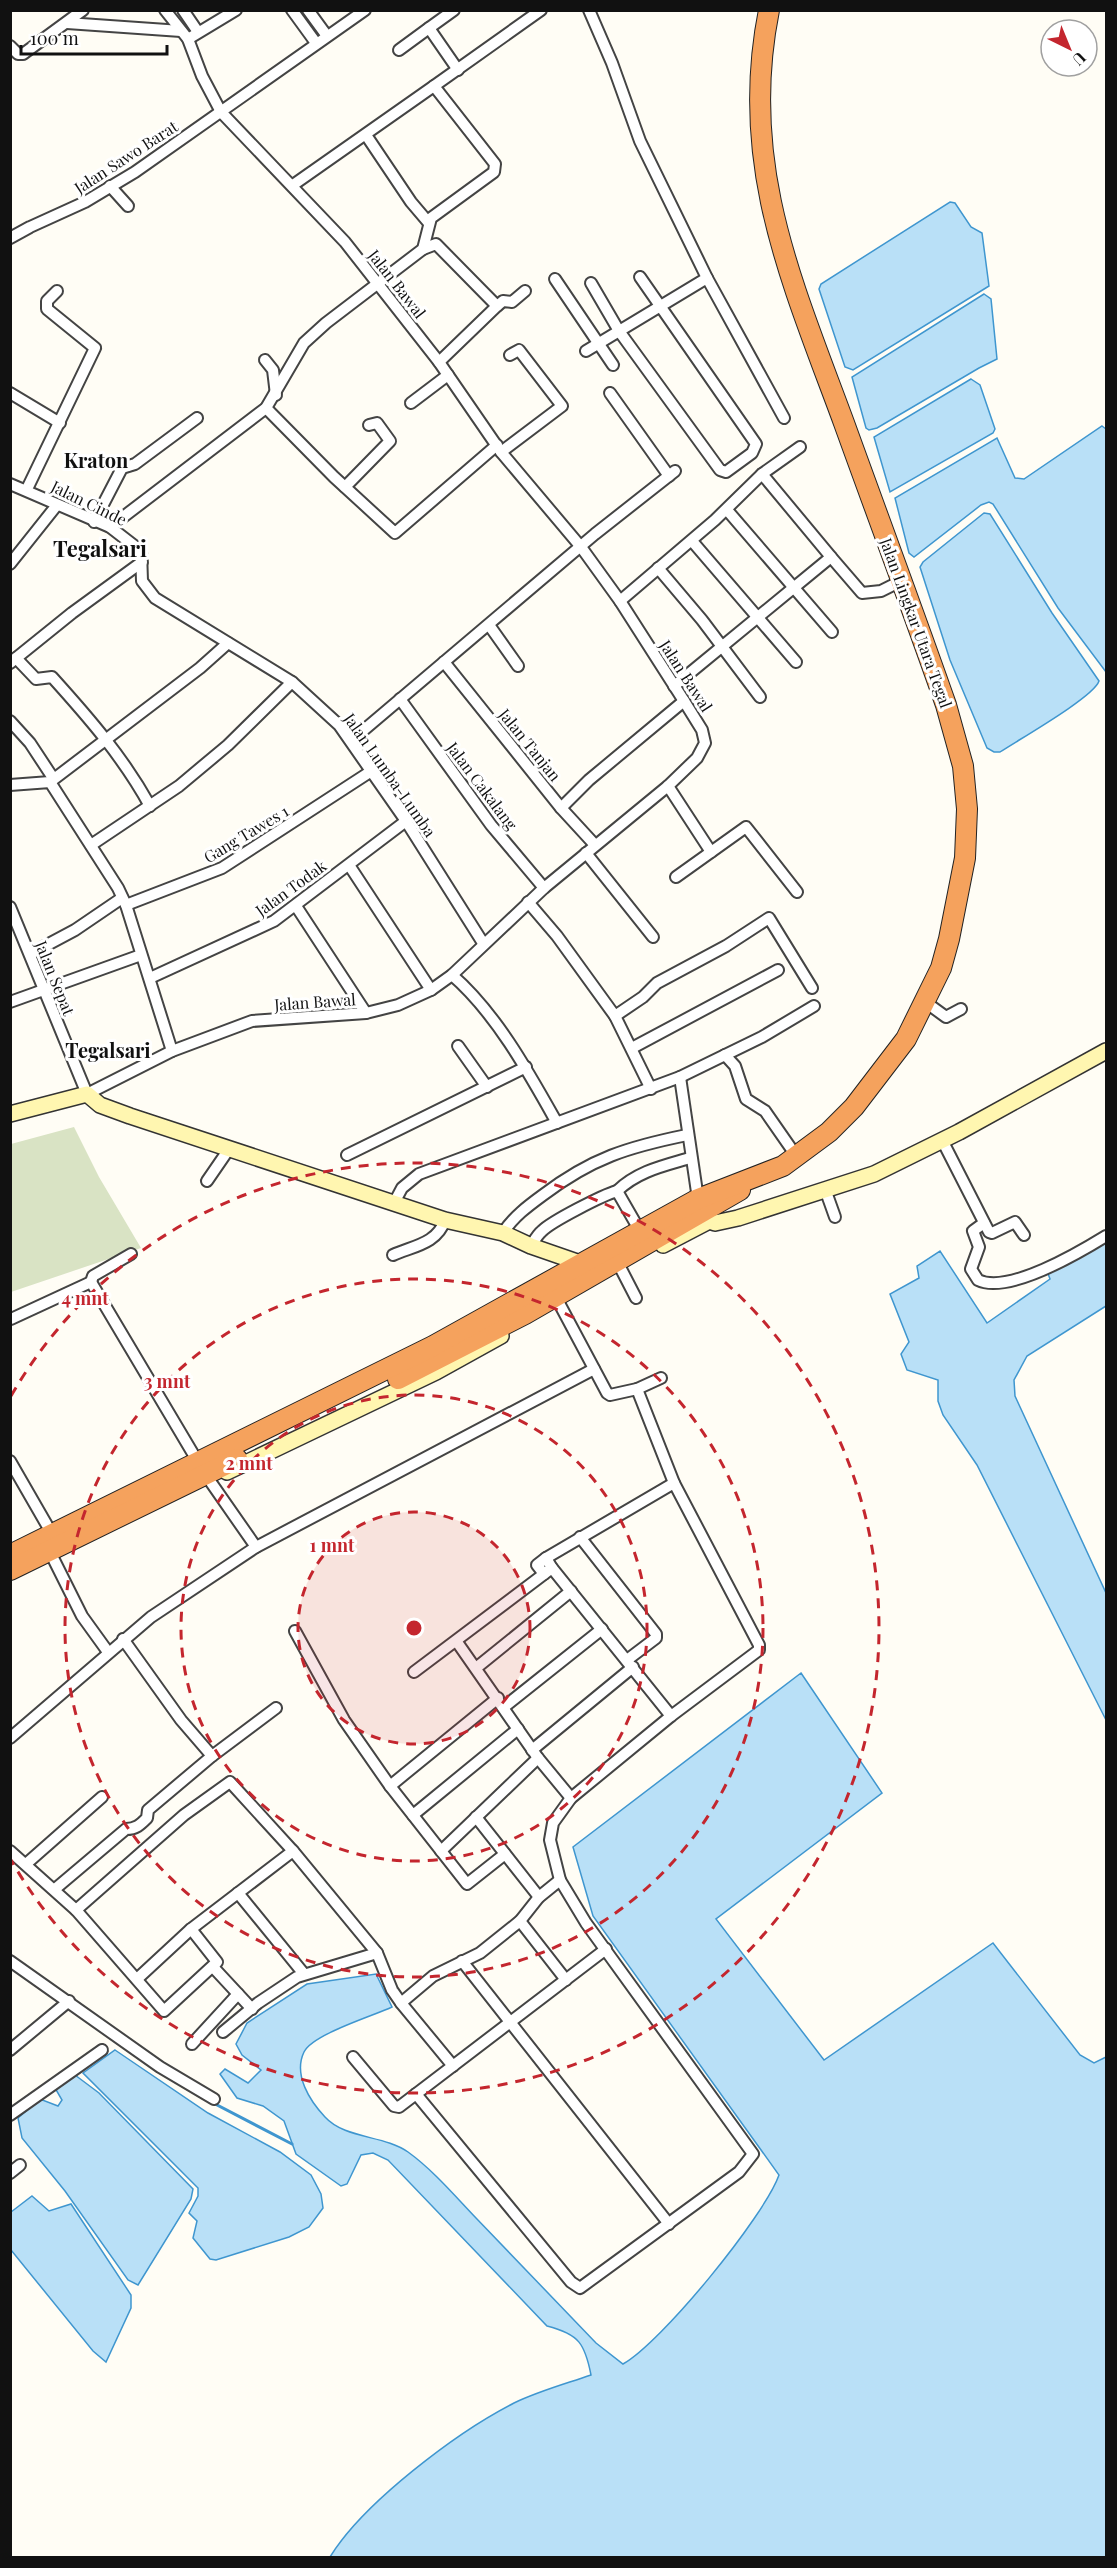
<svg xmlns="http://www.w3.org/2000/svg" width="1117" height="2568" viewBox="0 0 1117 2568" font-family="'Playfair Display',serif">
  <rect width="100%" height="100%" fill="#fffdf5"/>
  <polygon fill="#d9e3c4" points="74,1127 99,1177 141,1248 11,1292 11,1144"/>
  <g fill="#b9e0f7" stroke="#3f96cf" stroke-width="1.5">
    <polygon points="950,202 955,203 971,227 982,233 989,286 853,370 845,367 819,289 821,284"/>
    <polygon points="984,294 991,299 997,359 979,368 877,428 869,430 866,428 852,377"/>
    <polygon points="971,379 980,385 995,429 993,433 890,492 874,437"/>
    <polygon points="1102,426 1106,429 1106,672 1058,608 993,504 989,502 981,505 914,557 909,553 895,498 997,438 1015,478 1024,479"/>
    <path d="M 984,513 L 990,514 L 1052,613 L 1099,681 C 1094,697 1018,740 1000,752 L 994,752 L 987,748 L 950,660 L 920,567 L 923,562 Z"/>
    <polygon points="1106,1241 1106,1306 1027,1356 1014,1380 1015,1396 1106,1593 1106,1720 977,1465 943,1415 938,1401 938,1380 907,1370 901,1354 909,1342 890,1294 919,1278 917,1266 940,1251 987,1323 1050,1279 1047,1271 1090,1252"/>
    <path d="M 801,1673 L 882,1793 L 716,1919 L 824,2060 L 993,1943 L 1080,2055 L 1094,2063 L 1106,2057 L 1106,2557 L 330,2557 C 363,2503 457,2432 514,2403 C 539,2391 565,2384 591,2375 C 585,2344 579,2334 547,2326 L 388,2160 L 373,2153 L 361,2155 L 347,2184 L 341,2186 L 296,2154 L 284,2121 L 263,2106 L 237,2098 L 220,2074 L 225,2069 L 248,2083 L 261,2070 L 242,2055 L 236,2044 L 247,2023 L 307,1984 L 376,1974 L 392,2007 C 373,2016 313,2034 304,2052 C 293,2075 310,2101 325,2117 C 345,2139 384,2135 408,2152 C 433,2170 455,2196 476,2218 C 516,2260 556,2301 596,2343 L 623,2364 C 661,2343 764,2217 779,2175 L 593,1916 L 573,1847 Z"/>
    <polygon points="115,2050 208,2113 280,2152 311,2175 321,2194 323,2208 309,2227 289,2237 216,2260 210,2259 193,2238 197,2221 189,2213 198,2196 198,2188 83,2073"/>
    <polygon points="75,2075 99,2093 193,2189 191,2199 138,2285 128,2280 65,2191 22,2138 18,2118 40,2099 58,2106 62,2100 55,2088"/>
    <polygon points="32,2196 49,2211 71,2204 131,2295 131,2308 106,2362 93,2351 11,2250 11,2212"/>
  </g>
  <g fill="none" stroke-linecap="round" stroke-linejoin="round">
    <polyline stroke="#3f96cf" stroke-width="3" points="196,2094 292,2144"/>
    <defs>
      <g id="street">
        <polyline points="183,10 198,32"/>
        <polyline points="292,10 316,43"/>
        <polyline points="308,10 327,36"/>
        <polyline points="454,10 429,28 458,70"/>
        <polyline points="67,23 181,31"/>
        <polyline points="188,39 236,10"/>
        <polyline points="10,46 18,54 23,54 83,10"/>
        <polyline points="399,50 429,28"/>
        <polyline points="366,135 411,202 428,222"/>
        <polyline points="293,185 434,86"/>
        <polyline points="110,186 128,206"/>
        <polyline points="10,238 30,227 85,202 135,172 365,10"/>
        <polyline points="423,249 436,244 497,306"/>
        <polyline points="707,278 784,418"/>
        <polyline points="555,279 613,365"/>
        <polyline points="591,283 619,331 720,470 726,472 752,453 756,444 640,277"/>
        <polyline points="586,351 707,278 640,141 612,63 589,10"/>
        <polyline points="265,360 273,370 276,395"/>
        <polyline points="439,362 497,306 503,301 512,302 525,291"/>
        <polyline points="10,393 60,423"/>
        <polyline points="610,393 669,476"/>
        <polyline points="411,403 448,375"/>
        <polyline points="266,408 334,477 395,533 497,445"/>
        <polyline points="501,452 562,406 519,350 510,355"/>
        <polyline points="10,484 110,527 141,551 142,581 155,598 292,682 339,725 406,821 483,943"/>
        <polyline points="345,487 390,441 377,423 369,425"/>
        <polyline points="27,489 95,348 47,309 47,301 57,291"/>
        <polyline points="727,510 832,632"/>
        <polyline points="94,522 122,468 135,464 197,418"/>
        <polyline points="110,527 266,408 304,343 326,323 423,249 431,218 494,172 495,164 434,86 541,10"/>
        <polyline points="692,541 796,662"/>
        <polyline points="831,557 862,593 881,591 901,581"/>
        <polyline points="10,564 57,505"/>
        <polyline points="658,568 702,620 760,697"/>
        <polyline points="620,601 715,520 762,474 800,447"/>
        <polyline points="489,625 518,666"/>
        <path d="M 16,658 L 36,679 L 52,677 C 89,718 123,757 150,806"/>
        <polyline points="444,662 561,808 595,845"/>
        <polyline points="10,663 72,613 142,562"/>
        <polyline points="674,686 831,557 762,474"/>
        <polyline points="400,699 491,825 544,888"/>
        <polyline points="10,721 30,743 53,778"/>
        <polyline points="352,740 595,534 675,471"/>
        <polyline points="50,782 200,668 228,643"/>
        <polyline points="10,785 50,782 118,888 126,905 172,1051"/>
        <polyline points="668,786 711,852"/>
        <polyline points="561,808 589,780 684,701"/>
        <polyline points="91,845 179,786 228,745 292,682"/>
        <polyline points="586,853 653,937"/>
        <polyline points="349,865 431,990"/>
        <polyline points="676,877 746,827 797,892"/>
        <polyline points="528,902 557,936 615,1016 651,1089"/>
        <polyline points="126,905 222,868 373,770"/>
        <polyline points="296,906 366,1013"/>
        <polyline points="10,907 87,1094 172,1051 252,1021 366,1013 398,1005 431,990 452,975 544,888 668,786 697,758 705,743 702,730 684,701 620,601 581,547 501,452 439,362 345,242 221,112 202,76 188,39 165,10"/>
        <polyline points="30,954 75,930 122,898"/>
        <path d="M 452,975 C 496,1013 529,1073 557,1123"/>
        <polyline points="150,978 274,921 406,821"/>
        <polyline points="924,1001 946,1017 961,1009"/>
        <polyline points="10,1002 141,955"/>
        <polyline points="615,1016 643,997 657,983 726,946 769,918 812,988"/>
        <polyline points="458,1046 487,1087"/>
        <polyline points="632,1048 778,970"/>
        <polyline points="725,1055 735,1066 746,1099 765,1111 797,1157"/>
        <polyline points="680,1077 698,1199"/>
        <polyline points="942,1140 989,1232 992,1233 1015,1222 1024,1235"/>
        <polyline points="347,1155 526,1067"/>
        <polyline points="207,1181 229,1149"/>
        <polyline points="825,1189 835,1217"/>
        <path d="M 617,1191 C 638,1171 663,1166 690,1158"/>
        <polyline points="394,1203 402,1188 419,1174 680,1077 762,1037 814,1006"/>
        <path d="M 984,1223 L 973,1231 L 979,1247 L 971,1269 L 978,1280 C 1008,1295 1080,1252 1106,1236"/>
        <path d="M 503,1233 C 513,1217 528,1206 543,1195 C 592,1158 628,1147 687,1135"/>
        <path d="M 531,1246 C 534,1241 537,1235 542,1231 C 552,1221 603,1195 617,1191 L 640,1231"/>
        <path d="M 393,1255 C 413,1246 437,1244 445,1220"/>
        <polyline points="620,1267 636,1298"/>
        <polyline points="91,1282 93,1276 131,1254"/>
        <polyline points="11,1319 91,1282 195,1457"/>
        <polyline points="637,1389 661,1378"/>
        <polyline points="10,1461 48,1527"/>
        <polyline points="210,1481 256,1547"/>
        <polyline points="580,1537 656,1634 656,1638 627,1660"/>
        <polyline points="53,1558 82,1616 108,1652"/>
        <polyline points="552,1568 546,1558 674,1483"/>
        <polyline points="544,1574 537,1565 546,1558"/>
        <polyline points="295,1631 344,1720 390,1786 467,1884 505,1854"/>
        <polyline points="123,1639 181,1720 212,1756"/>
        <polyline points="457,1642 538,1758 571,1798"/>
        <polyline points="476,1668 571,1591"/>
        <polyline points="414,1672 552,1568 671,1716"/>
        <polyline points="504,1707 602,1629"/>
        <polyline points="10,1738 151,1617 256,1547 594,1369"/>
        <polyline points="532,1750 633,1667"/>
        <polyline points="390,1786 498,1698"/>
        <polyline points="413,1815 518,1729"/>
        <polyline points="476,1817 539,1897"/>
        <polyline points="10,1851 76,1910"/>
        <polyline points="441,1851 538,1758"/>
        <polyline points="26,1864 102,1797"/>
        <path d="M 55,1889 L 126,1829 C 136,1829 140,1825 147,1818 L 148,1810 L 212,1756 L 276,1708"/>
        <polyline points="238,1893 304,1974"/>
        <polyline points="520,1921 566,1980"/>
        <polyline points="191,1929 217,1962 164,2011 76,1910 184,1815 230,1782 293,1851 377,1953 392,1990 401,2003"/>
        <polyline points="10,1961 160,2067 214,2099"/>
        <polyline points="462,1961 669,2224"/>
        <polyline points="213,1967 252,2009"/>
        <polyline points="137,1979 191,1929 293,1851"/>
        <polyline points="223,2032 258,2003 297,1977 377,1953"/>
        <polyline points="192,2044 238,1994"/>
        <polyline points="10,2050 69,2001"/>
        <polyline points="353,2057 394,2106 399,2107 606,1949"/>
        <polyline points="453,2066 401,2003 433,1976 480,1953 520,1921 539,1897 560,1880"/>
        <polyline points="416,2094 571,2282 580,2288 739,2172 753,2154 586,1923 560,1880 550,1840 553,1823 571,1798 671,1716 759,1650 759,1645 674,1483 637,1389 610,1395 607,1393 559,1303"/>
        <polyline points="10,2115 102,2050"/>
        <polyline points="10,2173 20,2165"/>
      </g>
      <g id="secondary">
        <polyline points="10,1114 87,1094 100,1105 130,1116 445,1220 503,1233 531,1246 583,1264"/>
        <polyline points="704,1215 709,1221 715,1223 738,1218 874,1174 959,1132 1106,1051"/>
        <polyline points="663,1245 709,1221"/>
        <polyline points="227,1472 436,1372 501,1336"/>
      </g>
      <g id="highway">
        <polyline points="398,1379 525,1314 740,1190"/>
        <path d="M 10,1555 L 433,1346 L 698,1199 L 783,1166 L 829,1132 L 854,1107 L 906,1039 L 941,968 L 949,939 L 965,858 L 967,809 L 963,766 L 946,705 C 913,611 878,517 844,423 C 792,282 738,164 769,10"/>
        <polyline points="10,1570 237,1459"/>
      </g>
    </defs>
    <use href="#street" stroke="#444" stroke-width="14"/>
    <use href="#secondary" stroke="#333" stroke-width="18"/>
    <use href="#highway" stroke="#222" stroke-width="22"/>
    <use href="#street" stroke="#fff" stroke-width="10"/>
    <use href="#secondary" stroke="#fff6b0" stroke-width="15"/>
    <use href="#highway" stroke="#f5a25d" stroke-width="20"/>
  </g>
  <circle cx="414" cy="1628" r="116" fill="#c4262e" fill-opacity=".12"/>
  <g fill="none" stroke="#c4262e" stroke-width="3" stroke-dasharray="10 8">
    <circle cx="414" cy="1628" r="116"/>
    <circle cx="414" cy="1628" r="233"/>
    <circle cx="414" cy="1628" r="349"/>
    <path d="M11 1396A465 465 0 1 1 11 1860"/>
  </g>
  <g text-anchor="middle" stroke-width="6" stroke-linejoin="round" paint-order="stroke">
    <g font-size="16" fill="#111" stroke="#fff">
      <text transform="translate(126 157) rotate(-33)" y="6">Jalan Sawo Barat</text>
      <text transform="translate(397 284) rotate(52)" y="6">Jalan Bawal</text>
      <text transform="translate(89 503) rotate(26)" y="6">Jalan Cinde</text>
      <text transform="translate(916 623) rotate(70)" y="6">Jalan Lingkar Utara Tegal</text>
      <text transform="translate(686 676) rotate(57)" y="6">Jalan Bawal</text>
      <text transform="translate(530 745) rotate(51)" y="6">Jalan Tanjan</text>
      <text transform="translate(390 775) rotate(55)" y="6">Jalan Lumba-Lumba</text>
      <text transform="translate(482 786) rotate(53)" y="6">Jalan Cakalang</text>
      <text transform="translate(246 834) rotate(-31)" y="6">Gang Tawes 1</text>
      <text transform="translate(291 888) rotate(-36)" y="6">Jalan Todak</text>
      <text transform="translate(55 978) rotate(68)" y="6">Jalan Sepat</text>
      <text transform="translate(315 1002) rotate(-4)" y="6">Jalan Bawal</text>
    </g>
    <g font-size="20" font-weight="bold" fill="#111" stroke="#fff">
      <text x="96" y="468">Kraton</text>
      <text x="108" y="1058">Tegalsari</text>
    </g>
    <g font-size="22" font-weight="bold" fill="#111" stroke="#fff">
      <text x="100" y="557">Tegalsari</text>
    </g>
  </g>
  <circle cx="414" cy="1628" r="9" fill="#c4262e" stroke="#fff" stroke-width="3"/>
  <g font-size="18" text-anchor="middle" font-weight="bold" fill="#c4262e" stroke="#fff" stroke-width="6" stroke-linejoin="round" paint-order="stroke">
    <text x="85" y="1305">4 mnt</text>
    <text x="167" y="1388">3 mnt</text>
    <text x="249" y="1470">2 mnt</text>
    <text x="332" y="1552">1 mnt</text>
  </g>
  <rect width="1117" height="2568" fill="none" stroke="#111111" stroke-width="24"/>
  <g transform="translate(1069 48) rotate(137)"><circle r="28" fill="#ffffff" stroke="#a0a0a0" stroke-width="1.5"/>
  <path d="M0-4.5L10 22L0 15L-10 22Z" fill="#c4262e"/>
  <text y="-9" font-size="16" font-weight="bold" text-anchor="middle" fill="#111111">U</text>
  </g>
  <path d="M21 45v9h146v-9" fill="none" stroke="#111111" stroke-width="3"/>
  <text x="30" y="45" font-size="18" fill="#111111" stroke="#ffffff" stroke-width="4.5" paint-order="stroke">100 m</text>
</svg>
